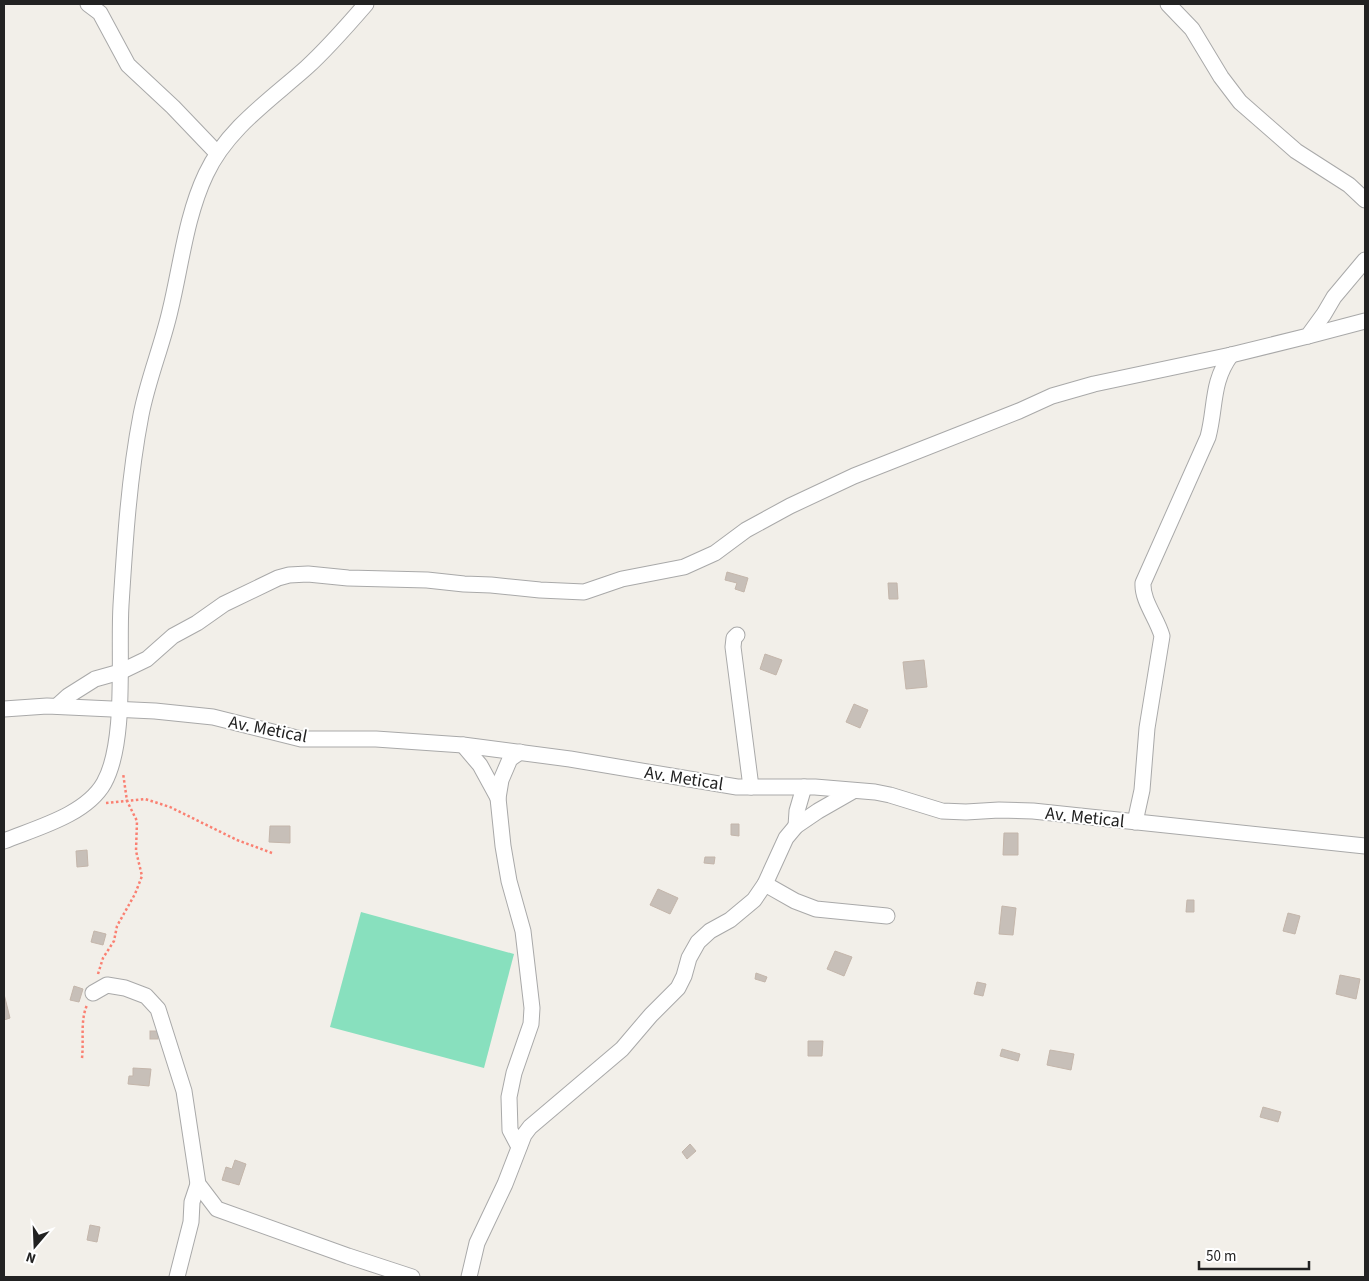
<svg xmlns="http://www.w3.org/2000/svg" width="1369" height="1281" viewBox="0 0 1369 1281" font-family="'Source Sans 3',sans-serif">
  <rect width="100%" height="100%" fill="#f2efe9"/>
  <polygon fill="#88e0be" points="361,912 514,954 484,1068 330,1027"/>
  <g fill="#c7bfb8" stroke="#c4b6ab">
    <polygon points="727,572 748,578 744,592 735,589 737,583 725,580"/>
    <polygon points="888,583 897,583 898,599 889,599"/>
    <polygon points="765,654 782,660 776,675 760,669"/>
    <polygon points="924,660 927,687 906,689 903,662"/>
    <polygon points="854,704 868,710 860,728 846,722"/>
    <polygon points="731,824 739,824 739,836 731,835"/>
    <polygon points="270,826 290,826 290,843 269,842"/>
    <polygon points="1004,833 1018,833 1018,855 1003,855"/>
    <polygon points="87,850 88,866 77,867 76,851"/>
    <polygon points="705,857 715,857 714,864 704,863"/>
    <polygon points="658,889 678,898 670,914 650,905"/>
    <polygon points="1187,900 1194,900 1194,912 1186,912"/>
    <polygon points="1002,906 1016,908 1013,935 999,934"/>
    <polygon points="1288,913 1300,916 1295,934 1283,931"/>
    <polygon points="94,931 106,934 103,945 91,942"/>
    <polygon points="835,951 852,957 844,976 827,969"/>
    <polygon points="756,973 767,977 765,982 755,979"/>
    <polygon points="1340,975 1360,979 1356,999 1336,994"/>
    <polygon points="977,982 986,984 983,996 974,994"/>
    <polygon points="74,986 83,989 79,1002 70,1000"/>
    <polygon points="4,994 10,1018 4,1020"/>
    <rect x="150" y="1031" width="8" height="8"/>
    <polygon points="808,1041 823,1041 822,1056 808,1056"/>
    <polygon points="1002,1049 1020,1054 1018,1061 1000,1056"/>
    <polygon points="1050,1050 1074,1054 1071,1070 1047,1065"/>
    <polygon points="133,1068 151,1069 149,1086 128,1084 129,1076 133,1076"/>
    <polygon points="1263,1107 1281,1112 1278,1122 1260,1117"/>
    <polygon points="690,1144 696,1151 687,1159 682,1152"/>
    <polygon points="235,1160 246,1164 239,1185 222,1180 226,1167 232,1169"/>
    <polygon points="90,1225 100,1227 97,1242 87,1240"/>
  </g>
  <g fill="none" stroke-linecap="round" stroke-linejoin="round">
    <defs>
      <g id="minor">
        <polyline points="88,4 100,13 128,65 173,107 217,153"/>
        <polyline points="1168,4 1192,29 1221,77 1240,102 1296,151 1349,185 1365,200"/>
        <polyline points="1308,336 1365,321"/>
        <polyline points="737,635 734,638 733,647 751,787"/>
        <polyline points="57,706 68,696 95,679 120,672 147,659 173,636 197,623 224,604 278,578 289,575 308,574 348,578 427,580 464,584 491,585 540,590 584,592 622,579 684,567 715,553 746,530 790,506 854,476 1019,411 1052,396 1094,384 1231,355 1308,336 1324,314 1334,297 1365,260"/>
        <polyline points="4,709 47,706 155,711 213,717 301,739 376,739 463,745 570,759 737,787 815,787 875,792 890,795 942,811 966,812 999,810 1033,811 1365,846"/>
        <polyline points="463,745 480,765 498,798"/>
        <path d="M 1135,822 L 1142,790 L 1147,728 L 1162,636 C 1157,618 1142,601 1143,583 L 1208,437 C 1216,407 1211,382 1231,355"/>
        <polyline points="796,826 797,811 804,787"/>
        <path d="M 4,841 C 36,828 86,815 104,783 C 127,742 118,653 121,605 C 125,541 129,477 141,415 C 148,379 162,346 170,311 C 181,266 186,216 206,174 C 227,129 270,100 306,68 C 328,48 347,26 366,4"/>
        <polyline points="765,884 795,901 816,909 887,916"/>
        <polyline points="93,993 107,985 125,988 146,996 158,1009 184,1091 198,1184 217,1209 348,1256 412,1277"/>
        <polyline points="519,1147 510,1130 509,1097 514,1073 531,1024 532,1008 523,931 509,881 503,846 498,798 501,780 510,759 520,752"/>
        <polyline points="177,1277 191,1222 192,1202 198,1184"/>
        <polyline points="469,1277 477,1243 505,1184 524,1135 530,1127 622,1049 651,1015 678,988 684,976 689,958 698,942 710,931 730,920 754,900 765,884 786,838 796,826 818,811 853,791"/>
      </g>
    </defs>
    <use href="#minor" stroke="#a9a9a9" stroke-width="17"/>
    <g stroke="#fa8072" stroke-width="2.5" stroke-dasharray="2.5 2.5" stroke-linecap="butt">
      <polyline points="106,803 145,799 170,807 237,840 272,853"/>
      <polyline points="98,974 103,958 114,941 117,926 135,894 142,876 136,851 137,821 127,801 123,773"/>
      <path d="M 82,1058 C 84,1040 80,1021 87,1005"/>
    </g>
    <use href="#minor" stroke="#fff" stroke-width="15"/>
  </g>
  <g text-anchor="middle" stroke-width="4" stroke-linejoin="round" paint-order="stroke">
    <g font-size="18" fill="#222" stroke="#fff">
      <text transform="translate(268 729) rotate(11)" y="6">Av. Metical</text>
      <text transform="translate(684 778) rotate(9)" y="6">Av. Metical</text>
      <text transform="translate(1085 817) rotate(6)" y="6">Av. Metical</text>
    </g>
  </g>
  <rect width="1369" height="1281" fill="none" stroke="#222222" stroke-width="10"/>
  <g transform="translate(35 1246) rotate(199)" stroke="#ffffff" stroke-width="4" paint-order="stroke">
  <path d="M0-4L9 19L0 12L-9 19Z" fill="#222222"/>
  <text y="-8" font-size="14" font-weight="bold" text-anchor="middle" fill="#222222">N</text>
  </g>
  <path d="M1199 1261v8h110v-8" fill="none" stroke="#222222" stroke-width="2.5"/>
  <text x="1206" y="1261" font-size="15" fill="#222222" stroke="#ffffff" stroke-width="4" paint-order="stroke">50 m</text>
</svg>
